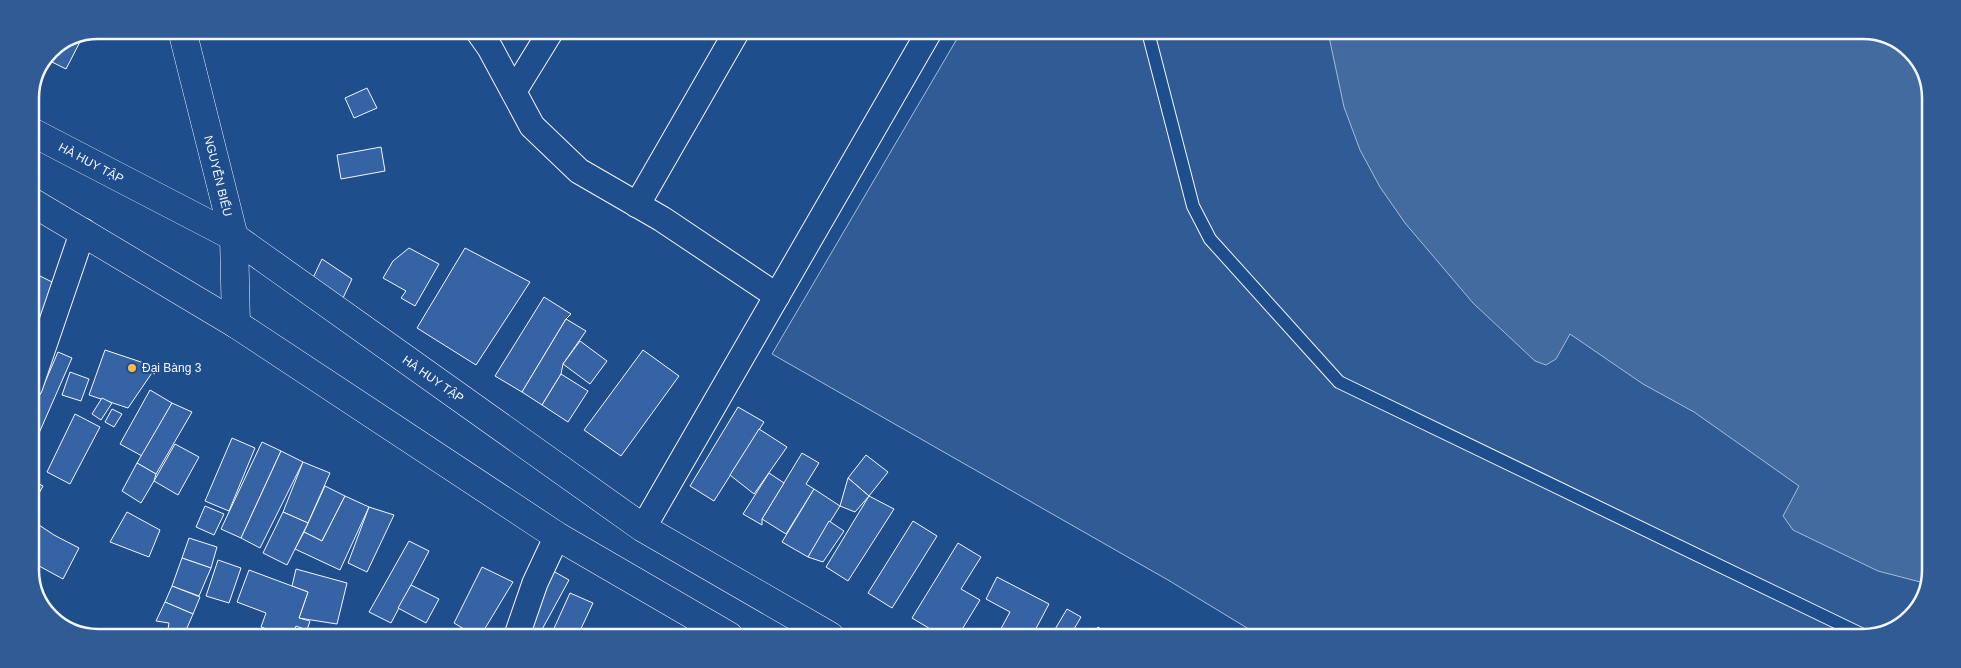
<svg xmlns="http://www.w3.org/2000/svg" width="1961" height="668" viewBox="0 0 1961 668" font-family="Arial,sans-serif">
  <rect width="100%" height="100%" fill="#1f4e8c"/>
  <polygon fill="#305b95" stroke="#a8bbd7" points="961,32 1885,34 1917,56 1931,93 1927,592 1904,624 1863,638 1262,637 1168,580 772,354"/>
  <polygon fill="#446ba0" stroke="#a8bbd7" points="1328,32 1885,34 1917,56 1931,93 1928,584 1878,571 1793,530 1783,516 1799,486 1694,412 1643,384 1570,334 1556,359 1546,365 1535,361 1473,303 1405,223 1380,187 1360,150 1344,107"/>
  <g fill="#3563a3" stroke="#f2f6ff">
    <polygon points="83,36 66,69 46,59 50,50"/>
    <polygon points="367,88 377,108 354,118 345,98"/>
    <polygon points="381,147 385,171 341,179 337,155"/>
    <polygon points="409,248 439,264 415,306 401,298 406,291 383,278 393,261"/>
    <polygon points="465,248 530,282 476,365 417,328"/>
    <polygon points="322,259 352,279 343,298 311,282"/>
    <polygon points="32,272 58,285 30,337 30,275"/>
    <polygon points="544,297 571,314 566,319 522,392 495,376"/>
    <polygon points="566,319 586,331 563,364 561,374 542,405 522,392"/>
    <polygon points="580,341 607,361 590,384 563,364"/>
    <polygon points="105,350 156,367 128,408 89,395"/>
    <polygon points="643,350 679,376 621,456 584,430"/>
    <polygon points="58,352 72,358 32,449 30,448 30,417"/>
    <polygon points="70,372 89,379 81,401 62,395"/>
    <polygon points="561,374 588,391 568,422 542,405"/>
    <polygon points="150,390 172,403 142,456 120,444"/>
    <polygon points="102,398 112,403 101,420 92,414"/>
    <polygon points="172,403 192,412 156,474 137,463"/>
    <polygon points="738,407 764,422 714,501 690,486"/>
    <polygon points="112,409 122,414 114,427 105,422"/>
    <polygon points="75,414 100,427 70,484 47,472"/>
    <polygon points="759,429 787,447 754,494 730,475"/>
    <polygon points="232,438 255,448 229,511 205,501"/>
    <polygon points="262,442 281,451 241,538 221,529"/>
    <polygon points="175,444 199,457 178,495 154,481"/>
    <polygon points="281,451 303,462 260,548 241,538"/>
    <polygon points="802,453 819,463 806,484 814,489 786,534 762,519"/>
    <polygon points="866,455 888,472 869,496 848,478"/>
    <polygon points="303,462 330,473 308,523 283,512"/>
    <polygon points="137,463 156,474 154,481 141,503 122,491"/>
    <polygon points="769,473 784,483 762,519 762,525 743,514"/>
    <polygon points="848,478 869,496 855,512 840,506"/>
    <polygon points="30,479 43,486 31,508 30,508"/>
    <polygon points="325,486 345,496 322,541 304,532"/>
    <polygon points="814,489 840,506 808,557 782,542"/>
    <polygon points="345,496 369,507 340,570 295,549 304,532 322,541"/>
    <polygon points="869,496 894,509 848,581 826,567"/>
    <polygon points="205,506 224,514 214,535 196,527"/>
    <polygon points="369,507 394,515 367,572 348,563"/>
    <polygon points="127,512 160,530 149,557 110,542"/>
    <polygon points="283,512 308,523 287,565 263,553"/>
    <polygon points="30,519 54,535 79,548 63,579 30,561"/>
    <polygon points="829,521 844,531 823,562 808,557"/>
    <polygon points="913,521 937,536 892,608 868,593"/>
    <polygon points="189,538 217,547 211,568 182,558"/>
    <polygon points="409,541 429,551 391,623 369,612"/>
    <polygon points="958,543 981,557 961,589 980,600 958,636 942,636 912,618"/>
    <polygon points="182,558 211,568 199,596 172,586"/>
    <polygon points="218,560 241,568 229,603 206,596"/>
    <polygon points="482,567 513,582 481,635 474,635 454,623"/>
    <polygon points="296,569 347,583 337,624 299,618 308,592 292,586"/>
    <polygon points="249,570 308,592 299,618 310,621 307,630 296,626 292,635 283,635 261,627 266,613 237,602"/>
    <polygon points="553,571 569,580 539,635 522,627"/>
    <polygon points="997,577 1049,604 1032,636 997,636 1010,612 986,599"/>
    <polygon points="411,585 439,599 426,623 398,608"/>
    <polygon points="172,586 200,597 193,614 165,602"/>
    <polygon points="570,593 593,603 578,635 551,635"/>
    <polygon points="165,602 193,614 184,635 167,635 169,623 156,621"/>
    <polygon points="1067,609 1081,617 1070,636 1051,636"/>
    <polygon points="1098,627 1111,637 1091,636"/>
  </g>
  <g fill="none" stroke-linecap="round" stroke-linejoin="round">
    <defs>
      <polyline id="service" points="1148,32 1193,206 1210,239 1339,382 1867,637"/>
      <g id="minor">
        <polyline points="478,31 490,48 532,126 579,171 662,219 777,296"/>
        <polyline points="514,91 551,31"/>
        <polyline points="637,205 737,31"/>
        <polyline points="30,386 83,231"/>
        <polyline points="643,528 929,32"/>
        <polyline points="517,635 535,583 557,536"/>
      </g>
      <polyline id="tertiary" points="182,30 234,237 236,324"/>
      <g id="primary">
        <polyline points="30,131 234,237 643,528 830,636"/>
        <polyline points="30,201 236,324 557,536 729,636"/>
      </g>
    </defs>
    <use href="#service" stroke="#f2f6ff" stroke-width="14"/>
    <use href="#minor" stroke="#f2f6ff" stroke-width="27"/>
    <use href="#tertiary" stroke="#f2f6ff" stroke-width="29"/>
    <use href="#primary" stroke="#f2f6ff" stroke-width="29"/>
    <use href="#service" stroke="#1f4e8c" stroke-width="12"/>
    <use href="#minor" stroke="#1f4e8c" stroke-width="25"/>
    <use href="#tertiary" stroke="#1f4e8c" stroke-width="28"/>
    <use href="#primary" stroke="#1f4e8c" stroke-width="28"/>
  </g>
  <circle fill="#ffb74d" stroke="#1f4e8c" stroke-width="2" cx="132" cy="368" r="5"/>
  <g text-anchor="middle" stroke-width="4" stroke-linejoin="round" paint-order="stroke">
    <g font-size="12" fill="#f2f6ff" stroke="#1f4e8c">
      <text transform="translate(91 163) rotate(28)" y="4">HÀ HUY TẬP</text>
      <text transform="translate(218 176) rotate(76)" y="4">NGUYỄN BIỂU</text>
      <text transform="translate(433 379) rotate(35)" y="4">HÀ HUY TẬP</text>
    </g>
    <g font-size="12" fill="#f2f6ff" stroke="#1f4e8c" text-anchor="start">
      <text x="142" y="372">Đại Bàng 3</text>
    </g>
  </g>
  <path d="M0 0H1961V668H0ZM98 39H1863A59 59 0 0 1 1922 98V570A59 59 0 0 1 1863 629H98A59 59 0 0 1 39 570V98A59 59 0 0 1 98 39Z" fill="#305b95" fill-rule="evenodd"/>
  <path fill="none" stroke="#f2f6ff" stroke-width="2.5" d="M98 39H1863A59 59 0 0 1 1922 98V570A59 59 0 0 1 1863 629H98A59 59 0 0 1 39 570V98A59 59 0 0 1 98 39Z"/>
</svg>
